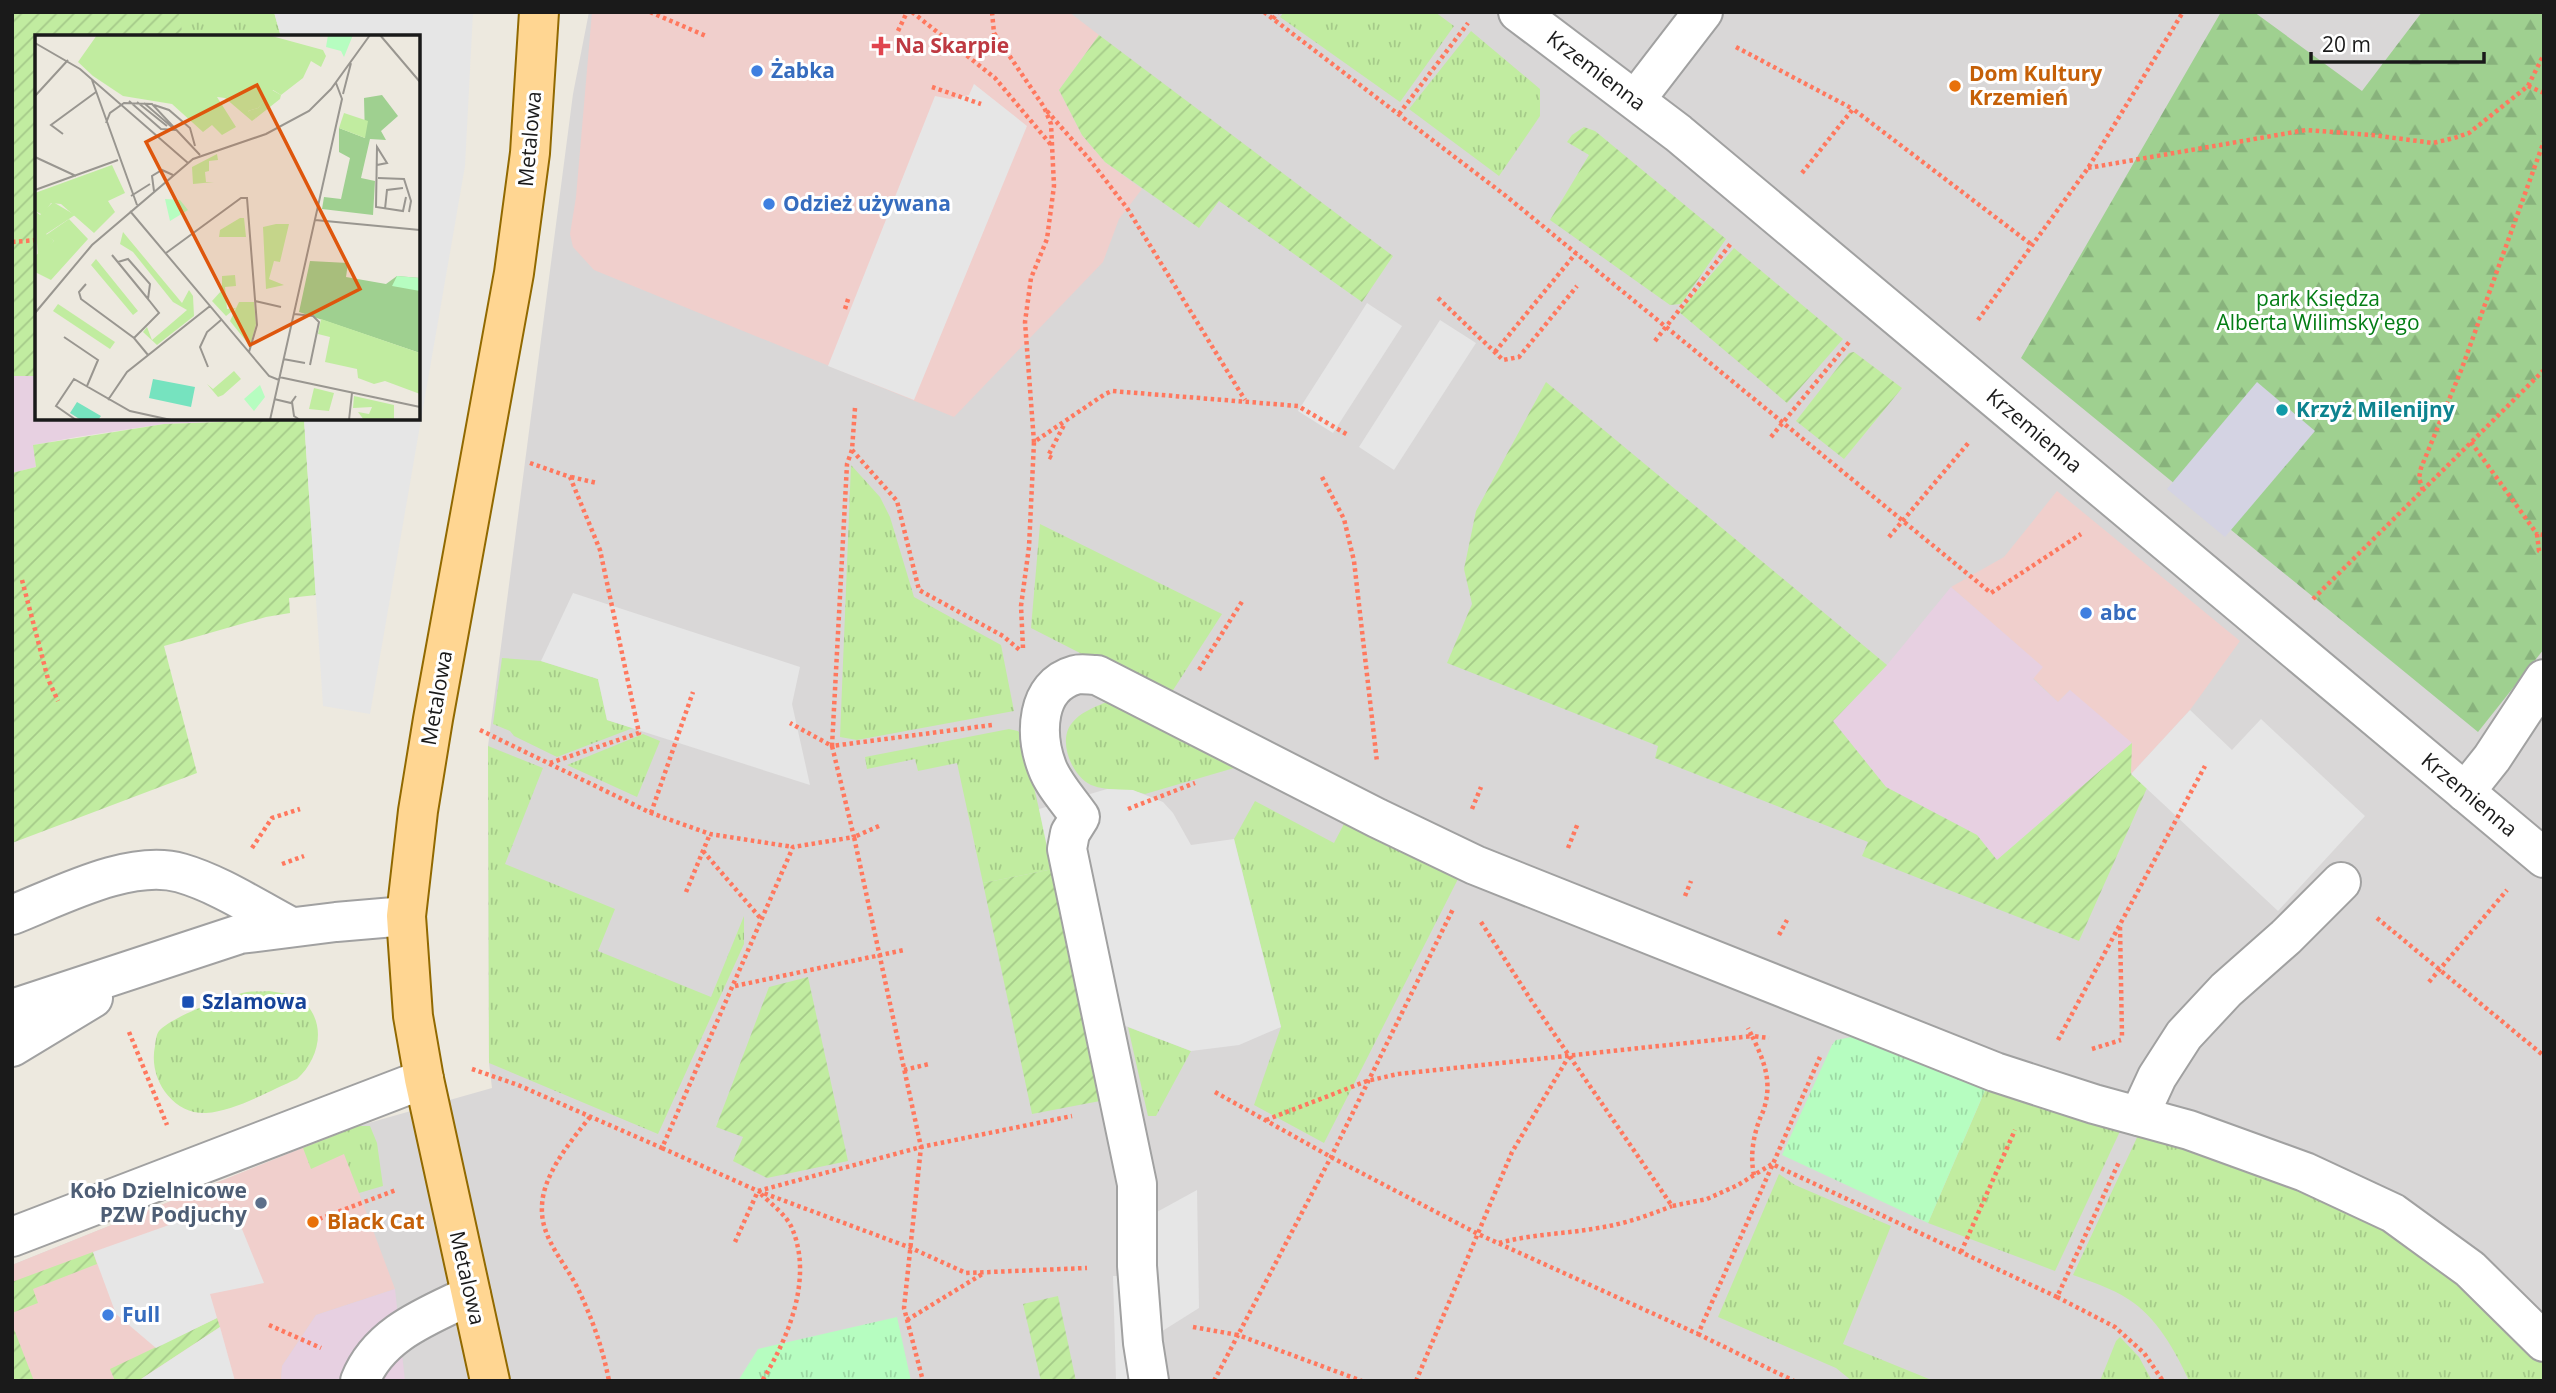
<svg xmlns="http://www.w3.org/2000/svg" width="2556" height="1393" viewBox="0 0 2556 1393" font-family="'Open Sans',sans-serif">
  <defs>
    <pattern id="grass-tufts" width="24" height="20" patternUnits="userSpaceOnUse" patternTransform="scale(1.75)"><rect width="24" height="20" fill="#c1eca0"/><path d="M3 7l-1-3M5 7V3M7 7l1-3M15 17l-1-3M17 17v-4M19 17l1-3" fill="none" stroke="#a5ca89"/></pattern>
    <pattern id="forest-firs" width="22" height="20" patternUnits="userSpaceOnUse" patternTransform="scale(1.75)"><rect width="22" height="20" fill="#9fd090"/><path d="M5 1l3.5 6h-7zM16 11l3.5 6h-7z" fill="#88b27c"/></pattern>
    <pattern id="park-tufts" width="24" height="20" patternUnits="userSpaceOnUse" patternTransform="scale(1.75)"><rect width="24" height="20" fill="#b6fdc0"/><path d="M3 7l-1-3M5 7V3M7 7l1-3M15 17l-1-3M17 17v-4M19 17l1-3" fill="none" stroke="#9cd8a4"/></pattern>
    <pattern id="garden-furrows" width="10" height="10" patternUnits="userSpaceOnUse" patternTransform="scale(1.75)"><rect width="10" height="10" fill="#c1eca0"/><path d="M-1 1l2-2M0 10L10 0M9 11l2-2" fill="none" stroke="#a5ca89"/></pattern>
  </defs>
  <rect width="100%" height="100%" fill="#ede9df"/>
  <polygon fill="#d9d7d7" points="589,12 2544,12 2544,1381 12,1381 12,1265 358,1126 492,1088 489,1063 488,746 573,94"/>
  <g fill="#f0cfcc">
    <polygon points="592,12 1069,12 1099,35 1059,90 1082,135 1105,162 1142,189 1119,219 1103,262 954,417 594,270 573,247 570,234 576,197"/>
    <polygon points="2057,491 2240,641 2190,710 2131,774 2070,690 2058,702 2033,678 2042,667 1951,587 2004,557"/>
    <polygon points="337,1134 395,1289 316,1315 282,1366 281,1381 12,1381 12,1265"/>
  </g>
  <g fill="#e7d0e1">
    <polygon points="12,376 37,376 37,418 304,418 164,424 77,437 34,445 36,467 12,473"/>
    <polygon points="1951,587 2043,667 2033,679 2058,702 2070,690 2132,743 1997,860 1977,835 1886,787 1833,721 1887,665"/>
    <polygon points="395,1289 405,1381 281,1381 282,1366 316,1315"/>
  </g>
  <g fill="url(#grass-tufts)">
    <polygon points="178,12 274,12 281,37 183,37"/>
    <polygon points="1284,12 1435,12 1454,26 1400,102 1280,17"/>
    <polygon points="1471,31 1540,89 1540,116 1499,176 1409,109"/>
    <polygon points="851,465 880,497 890,517 914,597 1001,645 1014,711 857,740 840,737"/>
    <polygon points="1040,524 1222,614 1168,698 1031,628"/>
    <polygon points="502,658 541,661 598,679 607,720 633,728 557,757 514,736 510,731 493,724"/>
    <path d="M 1104,703 L 1116,703 L 1241,766 L 1145,794 C 1127,788 1109,792 1091,785 C 1072,776 1057,741 1072,723 C 1080,713 1092,708 1104,703 Z"/>
    <polygon points="1009,729 1018,731 1022,736 1053,869 983,883 957,763 918,771 915,759 867,769 865,757"/>
    <polygon points="643,734 660,741 637,797 567,765"/>
    <polygon points="488,746 543,768 505,864 615,909 598,951 711,997 744,916 744,944 658,1134 489,1063"/>
    <polygon points="1255,801 1334,843 1346,820 1460,875 1324,1143 1254,1105 1281,1027 1234,839"/>
    <path d="M 269,991 C 281,993 297,994 306,1004 C 327,1027 318,1060 297,1079 C 271,1090 235,1111 206,1113 C 172,1114 148,1078 155,1046 C 156,1040 156,1035 159,1031 C 171,1017 229,995 247,992 C 254,991 262,992 269,991 Z"/>
    <polygon points="1128,1027 1191,1051 1156,1116 1148,1116"/>
    <polygon points="1986,1088 2122,1127 2055,1271 1928,1223"/>
    <polygon points="358,1126 370,1126 377,1143 383,1186 359,1193 344,1154 311,1169 303,1148"/>
    <path d="M 2141,1129 L 2342,1207 L 2371,1221 L 2428,1259 L 2544,1364 L 2544,1381 L 2189,1381 C 2176,1352 2156,1316 2128,1299 C 2111,1288 2092,1282 2073,1275 Z"/>
    <polygon points="1779,1174 1795,1185 1891,1226 1843,1344 1934,1381 1852,1381 1836,1368 1718,1317"/>
    <polygon points="2120,1337 2139,1357 2152,1381 2100,1381 2116,1341"/>
  </g>
  <polygon fill="url(#forest-firs)" points="2221,12 2254,12 2362,91 2422,12 2544,12 2544,649 2478,732 2021,358"/>
  <g fill="url(#park-tufts)">
    <polygon points="1857,1036 1986,1088 1928,1223 1782,1155 1832,1045 1836,1040"/>
    <polygon points="897,1317 911,1381 738,1381 758,1349"/>
  </g>
  <g fill="url(#garden-furrows)">
    <polygon points="12,12 179,12 183,37 37,37 37,376 12,376"/>
    <polygon points="1099,35 1393,256 1362,302 1219,201 1199,228 1105,162 1082,135 1059,90"/>
    <polygon points="1584,127 1595,131 1726,239 1681,304 1670,305 1550,220 1589,155 1567,142 1572,135"/>
    <polygon points="1734,248 1843,339 1787,403 1679,312"/>
    <polygon points="1854,352 1902,388 1844,459 1796,421 1849,353"/>
    <polygon points="1546,382 1887,665 1833,721 1886,787 1977,835 1997,860 2132,743 2131,773 2147,788 2079,941 1862,856 1868,842 1655,758 1658,746 1447,663 1472,604 1464,569 1476,511"/>
    <polygon points="304,419 316,595 289,598 290,613 266,617 164,646 197,773 12,843 12,473 36,467 33,445 164,424"/>
    <polygon points="1053,869 1100,1101 1032,1114 983,883"/>
    <polygon points="808,977 848,1161 767,1178 733,1161 743,1137 716,1127 769,987"/>
    <polygon points="93,1252 97,1264 33,1289 38,1303 12,1313 12,1282"/>
    <polygon points="1058,1296 1076,1381 1041,1381 1023,1304"/>
    <polygon points="217,1318 220,1327 138,1381 115,1381 110,1369"/>
    <polygon points="12,1324 34,1381 12,1381"/>
  </g>
  <g fill="#e6e6e6">
    <polygon points="274,12 473,12 465,166 370,714 323,706 304,419 418,418 418,37 281,37"/>
    <polygon points="974,84 1027,126 914,400 828,366 935,96 950,99 969,95"/>
    <polygon points="1367,303 1402,326 1333,433 1298,411"/>
    <polygon points="1440,320 1476,343 1394,470 1359,447"/>
    <polygon points="573,593 800,667 792,704 810,785 607,720 598,679 541,661"/>
    <polygon points="2190,710 2232,750 2261,719 2365,816 2278,911 2131,774"/>
    <polygon points="1107,789 1133,790 1163,802 1173,813 1191,845 1234,839 1281,1027 1239,1045 1191,1051 1081,1009 1039,809"/>
    <polygon points="1197,1190 1199,1308 1156,1335 1155,1213"/>
    <polygon points="233,1207 264,1283 210,1294 217,1318 156,1348 116,1314 93,1252 183,1220"/>
    <polygon points="1113,1276 1133,1276 1135,1381 1116,1381"/>
    <polygon points="220,1327 235,1381 138,1381"/>
  </g>
  <polygon fill="#d4d3e3" points="2257,382 2315,431 2225,537 2167,489"/>
  <g fill="none" stroke-linecap="round" stroke-linejoin="round">
    <defs>
      <g id="minor">
        <polyline points="1518,12 1678,133 2544,858"/>
        <polyline points="1636,99 1703,12"/>
        <polyline points="2465,792 2492,758 2544,679"/>
        <path d="M 12,915 C 58,897 131,858 181,873 C 219,884 255,908 291,927"/>
        <polyline points="12,1009 240,934 336,922 406,916"/>
        <polyline points="12,1047 93,998"/>
        <polyline points="2139,1116 2157,1077 2184,1035 2226,990 2286,937 2341,882"/>
        <polyline points="12,1237 424,1079"/>
        <path d="M 360,1381 C 379,1333 428,1316 471,1295"/>
        <path d="M 1149,1381 L 1143,1343 L 1137,1266 L 1137,1184 L 1067,849 L 1070,833 L 1080,817 C 1069,801 1053,784 1047,767 C 1035,735 1035,686 1075,675 C 1082,673 1090,675 1097,675 L 1377,818 L 1475,865 L 1995,1072 L 2094,1104 L 2189,1130 L 2305,1172 L 2393,1213 L 2470,1269 L 2544,1342"/>
      </g>
      <polyline id="major" points="490,1381 424,1079 413,1016 406,916 418,811 433,719 514,273 530,153 539,12"/>
    </defs>
    <use href="#minor" stroke="#a1a1a1" stroke-width="42"/>
    <use href="#major" stroke="#916900" stroke-width="42"/>
    <g stroke="#ff785e" stroke-width="4.5" stroke-dasharray="3.5 3.5" stroke-linecap="butt">
      <polyline points="650,12 706,36"/>
      <polyline points="912,12 995,78 1052,146"/>
      <polyline points="992,12 994,33 1044,107 1051,124 1054,186 1047,239 1031,278 1025,322 1034,442"/>
      <polyline points="1264,12 1506,196 1991,593 2081,534"/>
      <polyline points="1273,19 1278,12"/>
      <polyline points="898,31 907,12"/>
      <polyline points="1736,47 1853,109"/>
      <polyline points="2528,86 2544,93"/>
      <polyline points="932,87 981,104"/>
      <polyline points="1047,111 1090,160 1127,208 1245,400"/>
      <polyline points="1399,114 1468,23"/>
      <polyline points="2088,168 2306,130 2372,135 2433,143 2454,138 2469,133 2528,86 2544,54"/>
      <polyline points="1802,173 1853,109 2032,245"/>
      <polyline points="12,242 37,240"/>
      <polyline points="1438,298 1503,360 1519,357 1577,286"/>
      <polyline points="845,309 849,296"/>
      <polyline points="1978,320 2088,168 2183,12"/>
      <polyline points="1655,341 1732,242"/>
      <polyline points="1495,352 1576,253"/>
      <polyline points="855,408 852,450 897,501 919,590 1003,636 1021,651"/>
      <polyline points="1771,437 1850,341"/>
      <polyline points="2471,442 2537,534"/>
      <polyline points="852,450 847,464 832,746 992,725"/>
      <polyline points="1052,458 1048,456 1065,423"/>
      <polyline points="530,463 570,477 600,550 639,733 550,763"/>
      <polyline points="571,477 597,483"/>
      <polyline points="1322,477 1344,519 1354,561 1377,762"/>
      <polyline points="2423,490 2419,478 2421,468 2462,368 2544,141"/>
      <polyline points="2544,535 2537,534 2539,551 2544,553"/>
      <polyline points="1889,537 1970,441"/>
      <polyline points="22,580 48,679 58,701"/>
      <polyline points="2313,599 2544,370"/>
      <polyline points="1023,648 1021,606 1029,547 1034,442 1105,394 1112,391 1298,406 1348,435"/>
      <polyline points="1199,670 1243,600"/>
      <polyline points="480,730 651,813 710,834 793,847"/>
      <polyline points="1128,809 1195,783"/>
      <polyline points="1472,809 1481,787"/>
      <polyline points="651,813 693,692"/>
      <polyline points="879,826 854,837 921,1147 904,1308 923,1381"/>
      <polyline points="252,848 272,818 300,809"/>
      <polyline points="1568,848 1578,823"/>
      <polyline points="703,851 762,920"/>
      <polyline points="282,864 304,856"/>
      <polyline points="686,892 710,834"/>
      <polyline points="1685,896 1691,881"/>
      <polyline points="2377,918 2544,1056"/>
      <polyline points="1481,922 1531,1000 1672,1206 1707,1199 1738,1185 1772,1164 2057,1297 2119,1162"/>
      <polyline points="2120,927 2122,1037"/>
      <polyline points="1779,935 1787,920"/>
      <polyline points="2429,982 2507,890"/>
      <polyline points="735,986 904,950"/>
      <polyline points="129,1032 167,1125"/>
      <polyline points="2058,1040 2205,766"/>
      <polyline points="2092,1049 2121,1040"/>
      <polyline points="472,1069 518,1085 662,1148 793,847 854,837 832,746 790,723"/>
      <polyline points="904,1070 929,1064"/>
      <polyline points="1215,1092 1331,1157 1478,1234 1698,1334 1820,1057"/>
      <path d="M 590,1117 C 571,1141 543,1174 542,1206 C 540,1238 565,1262 578,1289 C 592,1318 603,1349 609,1381"/>
      <polyline points="1266,1120 1367,1081 1398,1074 1752,1036 1748,1028"/>
      <polyline points="662,1148 758,1191 911,1248 966,1273 1087,1268"/>
      <path d="M 1754,1175 C 1750,1157 1753,1138 1759,1121 C 1761,1115 1764,1111 1765,1105 C 1772,1080 1763,1058 1752,1036 L 1769,1038"/>
      <polyline points="758,1191 921,1147 1072,1116"/>
      <path d="M 761,1194 C 770,1203 785,1214 791,1226 C 814,1276 789,1337 762,1381"/>
      <polyline points="319,1219 396,1190"/>
      <polyline points="735,1242 758,1191"/>
      <path d="M 1499,1243 C 1532,1234 1565,1234 1598,1228 C 1624,1224 1647,1216 1672,1206"/>
      <polyline points="1961,1252 2015,1130"/>
      <polyline points="2057,1297 2115,1327 2144,1353 2163,1381"/>
      <polyline points="907,1320 984,1273"/>
      <polyline points="269,1325 321,1348"/>
      <polyline points="1193,1327 1238,1335 1331,1157 1453,909"/>
      <polyline points="1698,1334 1794,1381"/>
      <polyline points="1214,1381 1238,1335 1362,1381"/>
      <polyline points="1416,1381 1512,1152 1569,1056"/>
    </g>
    <use href="#minor" stroke="#fff" stroke-width="38"/>
    <use href="#major" stroke="#ffd692" stroke-width="38"/>
  </g>
  <path fill="#e0444e" stroke="#fff" stroke-width="2.5" d="M877.5 35.5h7v7h7v7h-7v7h-7v-7h-7v-7h7z"/>
  <g fill="#3f7fe0" stroke="#fff" stroke-width="2.5">
    <circle cx="757" cy="71" r="7"/>
    <circle cx="769" cy="204" r="7"/>
    <circle cx="2086" cy="613" r="7"/>
    <circle cx="108" cy="1315" r="7"/>
  </g>
  <g fill="#e8710a" stroke="#fff" stroke-width="2.5">
    <circle cx="1955" cy="86" r="7"/>
    <circle cx="313" cy="1222" r="7"/>
  </g>
  <circle fill="#0f9aa8" stroke="#fff" stroke-width="2.5" cx="2282" cy="410" r="7"/>
  <rect fill="#1a4fb4" stroke="#fff" stroke-width="2.5" x="181" y="995" width="14" height="14" rx="3.5"/>
  <circle fill="#5c6f8a" stroke="#fff" stroke-width="2.5" cx="261" cy="1203" r="7"/>
  <g text-anchor="middle" stroke-width="6" stroke-linejoin="round" paint-order="stroke">
    <g font-size="21" font-weight="bold" fill="#be3a42" stroke="#fff" text-anchor="start">
      <text x="895" y="53">Na Skarpie</text>
    </g>
    <g font-size="21" font-weight="bold" fill="#366cbe" stroke="#fff" text-anchor="start">
      <text x="771" y="78">Żabka</text>
      <text x="783" y="211">Odzież używana</text>
      <text x="2100" y="620">abc</text>
      <text x="122" y="1322">Full</text>
    </g>
    <g font-size="21" fill="#1a1a1a" stroke="#fff">
      <text transform="translate(1596 71) rotate(37)" y="7">Krzemienna</text>
      <text transform="translate(530 139) rotate(-85)" y="7">Metalowa</text>
      <text transform="translate(2034 431) rotate(40)" y="7">Krzemienna</text>
      <text transform="translate(437 698) rotate(-80)" y="7">Metalowa</text>
      <text transform="translate(2469 795) rotate(40)" y="7">Krzemienna</text>
      <text transform="translate(467 1278) rotate(77)" y="7">Metalowa</text>
    </g>
    <g font-size="21" font-weight="bold" fill="#c56008" stroke="#fff" text-anchor="start">
      <text x="1969" y="81">Dom Kultury<tspan x="1969" dy="24">Krzemień</tspan></text>
      <text x="327" y="1229">Black Cat</text>
    </g>
    <g font-size="21" fill="#047d15" stroke="#fff">
      <text x="2318" y="306">park Księdza<tspan x="2318" dy="24">Alberta Wilimsky'ego</tspan></text>
    </g>
    <g font-size="21" font-weight="bold" fill="#0d838f" stroke="#fff" text-anchor="start">
      <text x="2296" y="417">Krzyż Milenijny</text>
    </g>
    <g font-size="21" font-weight="bold" fill="#164399" stroke="#fff" text-anchor="start">
      <text x="202" y="1009">Szlamowa</text>
    </g>
    <g font-size="21" font-weight="bold" fill="#4e5e75" stroke="#fff" text-anchor="end">
      <text x="247" y="1198">Koło Dzielnicowe<tspan x="247" dy="24">PZW Podjuchy</tspan></text>
    </g>
  </g>
  <g transform="translate(35 35)">
    <rect width="385" height="385" fill="#ede9df"/>
    <path d="M 237,55 L 246,60 L 245,64 L 221,83 L 217,81 L 213,76 L 223,73 ZM 182,119 L 183,125 L 174,126 L 174,136 L 170,137 L 171,147 L 179,147 L 158,149 L 157,132 ZM 18,167 L 40,180 L 11,199 L 19,206 L 3,223 L 0,176 L 5,180 ZM 205,183 L 209,183 L 211,202 L 184,202 L 185,195 ZM 88,197 L 147,268 L 154,255 L 158,261 L 159,281 L 122,310 L 108,297 L 112,292 L 117,305 L 152,275 L 138,267 L 98,217 L 85,209 ZM 200,240 L 201,251 L 190,252 L 192,274 L 201,273 L 191,281 L 177,266 L 187,255 L 187,241 ZM 204,267 L 219,267 L 221,289 L 215,311 L 195,286 ZM 199,336 L 206,344 L 188,360 L 183,362 L 172,349 L 178,354 Z" fill="#c1eca0"/>
    <path d="M 347,60 L 363,81 L 346,96 L 351,105 L 335,104 L 326,143 L 340,146 L 338,180 L 287,174 L 289,162 L 306,164 L 315,123 L 304,117 L 304,93 L 330,103 L 329,63 ZM 275,226 L 313,228 L 311,242 L 351,249 L 362,241 L 385,243 L 385,318 L 264,277 Z" fill="#9fd090"/>
    <path d="M 293,0 L 318,0 L 309,22 L 306,16 L 291,12 ZM 130,164 L 145,165 L 153,175 L 135,186 ZM 362,241 L 385,243 L 385,256 L 357,251 ZM 225,350 L 230,362 L 219,376 L 209,364 Z" fill="#b6fdc0"/>
    <path d="M 62,0 L 233,0 L 288,15 L 291,21 L 286,32 L 276,26 L 268,43 L 246,60 L 238,55 L 223,73 L 213,76 L 221,83 L 217,86 L 190,63 L 182,62 L 201,92 L 187,100 L 177,90 L 168,97 L 137,69 L 88,61 L 58,41 L 43,27 ZM 309,78 L 333,86 L 330,103 L 304,93 ZM 77,130 L 90,158 L 73,166 L 80,177 L 59,198 L 26,169 L 16,168 L 8,180 L 0,176 L 0,158 ZM 34,184 L 53,204 L 16,245 L 0,237 L 0,221 L 19,206 L 11,200 ZM 241,189 L 254,189 L 245,227 L 239,226 L 234,244 L 249,250 L 231,254 L 228,192 ZM 61,224 L 103,276 L 98,280 L 56,230 ZM 23,269 L 80,307 L 75,314 L 18,276 ZM 286,284 L 385,318 L 385,359 L 350,346 L 339,349 L 323,343 L 322,334 L 290,327 L 295,302 L 283,299 ZM 279,353 L 299,358 L 294,376 L 274,374 ZM 319,361 L 359,370 L 359,385 L 329,385 L 323,377 L 334,379 L 337,372 L 318,373 Z" fill="#c1eca0"/>
    <path d="M 118,344 L 160,352 L 156,372 L 114,363 ZM 42,367 L 66,381 L 63,385 L 46,385 L 35,378 Z" fill="#76e3bf"/>
    <path fill="none" stroke="#999690" stroke-width="2" d="M 345,0 L 385,47M 0,8 L 45,34 L 153,128M 57,45 L 102,170M 308,59 L 316,28M 0,61 L 33,25M 94,66 L 126,94 L 141,95M 102,67 L 132,91M 109,68 L 138,93M 119,70 L 134,75 L 155,93 L 160,111M 71,88 L 75,78 L 89,68 L 117,69 L 165,120M 28,99 L 16,90 L 61,57M 0,122 L 41,141M 342,130 L 352,128 L 342,112 L 341,172 L 368,176 L 371,162M 343,143 L 369,144 L 376,166 L 374,177M 0,155 L 83,125M 119,156 L 117,141 L 127,135 L 138,140M 96,161 L 115,149M 350,174 L 352,155 L 368,153M 95,176 L 234,341 L 244,345M 280,185 L 385,195M 131,218 L 206,163 L 212,163 L 222,290 L 214,317M 77,220 L 113,264 L 115,249 L 93,224 L 83,227M 51,249 L 44,257 L 46,264 L 99,303 L 113,320M 220,266 L 246,272M 0,278 L 57,210 L 158,124 L 231,99 L 274,76 L 296,54 L 335,0M 259,279 L 278,281 L 284,287 L 275,330M 29,302 L 63,325 L 52,351M 99,303 L 124,278 L 113,264M 248,324 L 270,328M 173,332 L 165,312 L 172,297 L 186,285M 244,342 L 385,372M 239,364 L 256,368 L 261,361M 73,365 L 92,337 L 175,271M 257,367 L 259,381 L 265,385M 41,385 L 21,371 L 39,344 L 95,376 L 136,385M 235,385 L 307,64 L 301,48M 314,385 L 317,358"/>
    <path fill="#de560d" fill-opacity="0.15" stroke="#de560d" stroke-width="3.5" d="M 222,50 L 325,254 L 215,310 L 111,107 Z"/>
    <rect width="385" height="385" fill="none" stroke="#1a1a1a" stroke-width="3.5"/>
  </g>
  <rect width="2556" height="1393" fill="none" stroke="#1a1a1a" stroke-width="28"/>
  <path d="M2311 52v10h173v-10" fill="none" stroke="#1a1a1a" stroke-width="3.5"/>
  <text x="2322" y="52" font-size="21" fill="#1a1a1a" stroke="#ffffff" stroke-width="5" paint-order="stroke">20 m</text>
</svg>
